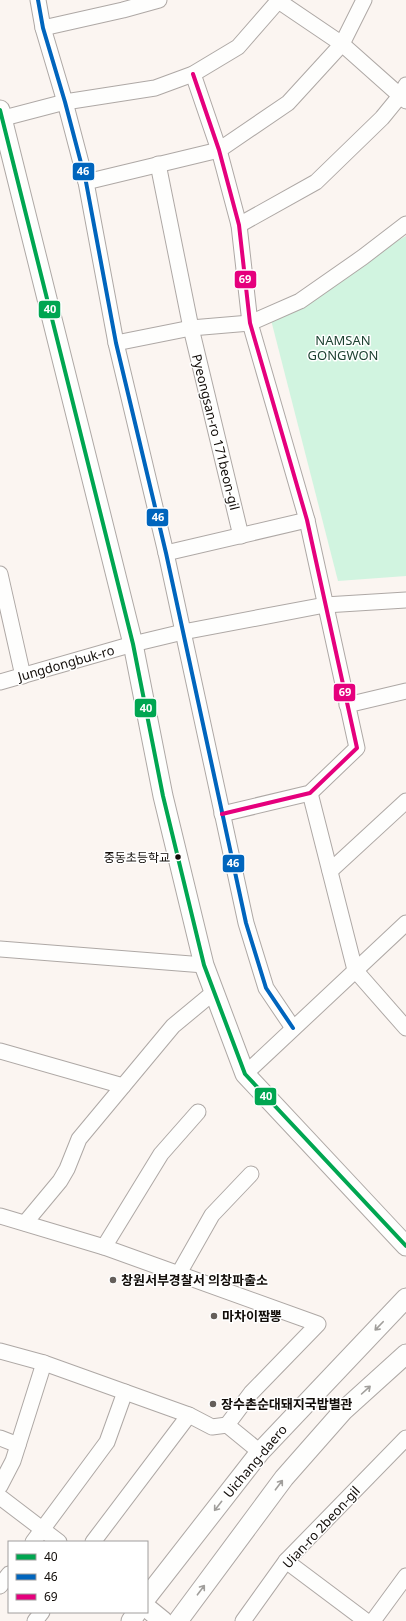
<svg xmlns="http://www.w3.org/2000/svg" width="406" height="1621" viewBox="0 0 406 1621" font-family="'Noto Sans','Noto Sans KR',sans-serif">
  <rect width="100%" height="100%" fill="#fbf5f1"/>
  <polygon fill="#d1f4e0" points="406,236 406,576 338,581 270,316"/>
  <g fill="none" stroke-linecap="round" stroke-linejoin="round">
    <defs>
      <g id="minor">
        <polyline points="38,0 43,28 65,102 86,182 116,343 166,553 246,923 266,988 293,1028"/>
        <polyline points="277,0 342,44 406,101"/>
        <polyline points="43,28 123,10 159,0"/>
        <polyline points="193,74 219,150 239,225 250,323 307,520 357,748 310,793 222,814"/>
        <polyline points="0,119 65,102 155,88 193,74 238,47 279,0"/>
        <polyline points="158,164 191,328 241,536"/>
        <polyline points="86,182 219,150 288,103 342,44 364,0"/>
        <polyline points="239,225 316,182 382,118 400,96 406,85"/>
        <polyline points="116,343 191,328 250,323 300,301 363,257 406,224"/>
        <polyline points="166,553 307,520"/>
        <polyline points="0,574 23,676"/>
        <polyline points="0,682 133,644 183,632 325,605 406,600"/>
        <polyline points="347,705 406,691"/>
        <polyline points="310,793 355,970 406,1028"/>
        <polyline points="330,871 406,801"/>
        <polyline points="0,949 204,965"/>
        <polyline points="0,1051 123,1086"/>
        <polyline points="245,1074 406,923"/>
        <polyline points="0,1216 104,1247 318,1324 251,1393 227,1425 260,1452"/>
        <polyline points="25,1223 60,1181 67,1169 79,1139 173,1026 214,992"/>
        <polyline points="104,1247 161,1154 198,1112"/>
        <polyline points="178,1275 212,1215 251,1174"/>
        <polyline points="0,1351 44,1363 189,1415 212,1427 227,1425"/>
        <polyline points="0,1438 18,1445"/>
        <polyline points="0,1486 13,1461 44,1363"/>
        <polyline points="0,1497 59,1542"/>
        <polyline points="33,1542 107,1442 125,1392"/>
        <polyline points="93,1542 189,1415"/>
        <polyline points="286,1561 366,1621"/>
        <polyline points="0,1586 9,1574"/>
        <polyline points="35,1621 42,1612"/>
        <polyline points="243,1621 286,1561 406,1438"/>
        <polyline points="373,1621 406,1576"/>
      </g>
      <g id="major">
        <polyline points="0,110 133,644 163,796 204,965 245,1074 406,1246"/>
        <polyline points="147,1597 260,1452 406,1298"/>
        <polyline points="147,1608 163,1621"/>
        <polyline points="131,1621 137,1612"/>
        <polyline points="178,1621 284,1478 343,1411 406,1354"/>
      </g>
    </defs>
    <use href="#minor" stroke="#aea8a5" stroke-width="17"/>
    <use href="#major" stroke="#aea8a5" stroke-width="21"/>
    <use href="#minor" stroke="#fefefd" stroke-width="15"/>
    <use href="#major" stroke="#fefefd" stroke-width="19"/>
    <defs>
      <polyline id="bus-1" points="0,110 133,644 163,796 204,965 245,1074 406,1246"/>
      <polyline id="bus-2" points="38,0 43,28 65,102 86,182 116,343 166,553 246,923 266,988 293,1028"/>
      <polyline id="bus-3" points="193,74 219,150 239,225 250,323 307,520 357,748 310,793 222,814"/>
    </defs>
    <use href="#bus-1" stroke="#fff" stroke-width="7"/>
    <use href="#bus-2" stroke="#fff" stroke-width="7"/>
    <use href="#bus-3" stroke="#fff" stroke-width="7"/>
    <use href="#bus-1" stroke="#00a651" stroke-width="4"/>
    <use href="#bus-2" stroke="#0065bd" stroke-width="4"/>
    <use href="#bus-3" stroke="#e5007d" stroke-width="4"/>
  </g>
  <defs><path id="oneway-shaft" d="M-6 0H5M1.5-3L5.5 0L1.5 3" fill="none" stroke-width="1.6" stroke-linecap="round" stroke-linejoin="round"/></defs>
  <g stroke="#a09e9b">
    <use href="#oneway-shaft" transform="translate(379 1326) rotate(134)"/>
    <use href="#oneway-shaft" transform="translate(366 1390) rotate(-42)"/>
    <use href="#oneway-shaft" transform="translate(279 1485) rotate(-53)"/>
    <use href="#oneway-shaft" transform="translate(218 1506) rotate(128)"/>
    <use href="#oneway-shaft" transform="translate(201 1590) rotate(-53)"/>
  </g>
  <circle fill="#120d09" stroke="#fff" stroke-width="1.5" cx="178" cy="857" r="3.5"/>
  <g fill="#645e5a" stroke="#fff" stroke-width="1.5">
    <circle cx="113" cy="1280" r="4"/>
    <circle cx="214" cy="1316" r="4"/>
    <circle cx="213" cy="1404" r="4"/>
  </g>
  <g text-anchor="middle" stroke-width="3" stroke-linejoin="round" paint-order="stroke">
    <g font-size="12" fill="#120d09" stroke="#fff" text-anchor="end">
      <text x="170" y="862">중동초등학교</text>
    </g>
    <g font-size="13" fill="#1d4231" stroke="#fff">
      <text x="343" y="345">NAMSAN<tspan x="343" dy="15">GONGWON</tspan></text>
    </g>
    <g font-size="13" fill="#120d09" stroke="#fff">
      <text transform="translate(216 432) rotate(76)" y="5">Pyeongsan-ro 171beon-gil</text>
      <text transform="translate(66 663) rotate(-16)" y="5">Jungdongbuk-ro</text>
      <text transform="translate(255 1461) rotate(-50)" y="5">Uichang-daero</text>
      <text transform="translate(321 1527) rotate(-47)" y="5">Uian-ro 2beon-gil</text>
    </g>
    <g font-size="13" font-weight="bold" fill="#120d09" stroke="#fff" text-anchor="start">
      <text x="121" y="1285">창원서부경찰서 의창파출소</text>
      <text x="222" y="1321">마차이짬뽕</text>
      <text x="221" y="1409">장수촌순대돼지국밥별관</text>
    </g>
  </g>
  <g stroke="#fff" stroke-width="1.5">
    <rect x="72" y="162" width="23" height="19" rx="4" fill="#0065bd"/>
    <rect x="234" y="270" width="23" height="19" rx="4" fill="#e5007d"/>
    <rect x="38" y="300" width="23" height="19" rx="4" fill="#00a651"/>
    <rect x="146" y="508" width="23" height="19" rx="4" fill="#0065bd"/>
    <rect x="333" y="683" width="23" height="19" rx="4" fill="#e5007d"/>
    <rect x="134" y="698" width="23" height="20" rx="4" fill="#00a651"/>
    <rect x="222" y="854" width="23" height="19" rx="4" fill="#0065bd"/>
    <rect x="254" y="1087" width="23" height="19" rx="4" fill="#00a651"/>
  </g>
  <g font-size="11" text-anchor="middle" font-weight="bold" fill="#fff">
    <text x="83" y="175">46</text>
    <text x="245" y="283">69</text>
    <text x="50" y="313">40</text>
    <text x="158" y="521">46</text>
    <text x="345" y="696">69</text>
    <text x="146" y="712">40</text>
    <text x="233" y="867">46</text>
    <text x="266" y="1100">40</text>
  </g>
  <rect x="8" y="1541" width="140" height="72" fill="#ffffff" stroke="#a09e9d"/>
  <rect x="16" y="1554" width="20" height="6" fill="#00a651" stroke="#a09e9d"/>
  <text x="44" y="1561" font-size="12" fill="#120d09">40</text>
  <rect x="16" y="1574" width="20" height="6" fill="#0065bd" stroke="#a09e9d"/>
  <text x="44" y="1581" font-size="12" fill="#120d09">46</text>
  <rect x="16" y="1594" width="20" height="6" fill="#e5007d" stroke="#a09e9d"/>
  <text x="44" y="1601" font-size="12" fill="#120d09">69</text>
</svg>
